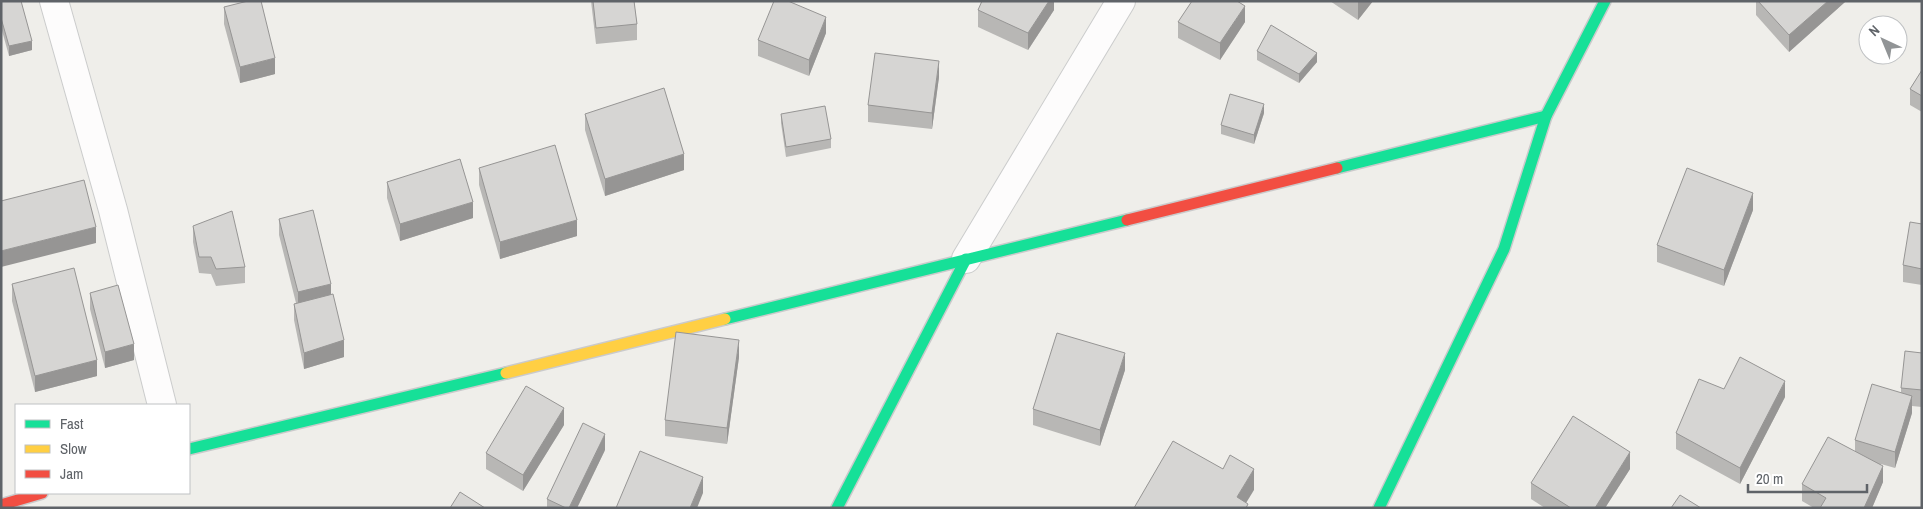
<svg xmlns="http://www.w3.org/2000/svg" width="1923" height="509" viewBox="0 0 1923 509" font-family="'Archivo Narrow',sans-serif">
  <rect width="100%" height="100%" fill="#efeeea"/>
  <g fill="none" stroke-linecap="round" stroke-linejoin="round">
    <defs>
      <g id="street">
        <polyline points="54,1 113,210 162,405"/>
        <polyline points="966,259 1121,1"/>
      </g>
      <g id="fast">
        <polyline points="1337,168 1546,116"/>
        <polyline points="725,319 1127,220"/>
        <polyline points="189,449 506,373"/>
        <polyline points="837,508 966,259"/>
        <polyline points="1379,508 1504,249 1546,116 1605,1"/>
      </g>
      <polyline id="slow" points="506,373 725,319"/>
      <g id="jam">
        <polyline points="1127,220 1337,168"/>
        <polyline points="1,505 42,493"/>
      </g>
    </defs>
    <use href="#street" stroke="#cbcccc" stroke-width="30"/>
    <use href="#fast" stroke="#cacacb" stroke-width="14"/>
    <use href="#slow" stroke="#cacacb" stroke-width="14"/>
    <use href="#jam" stroke="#cacacb" stroke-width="14"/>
    <use href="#street" stroke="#fdfcfc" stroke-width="28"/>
    <use href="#fast" stroke="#16e098" stroke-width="11"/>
    <use href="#slow" stroke="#ffcf43" stroke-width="11"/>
    <use href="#jam" stroke="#f24e42" stroke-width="11"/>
  </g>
  <g fill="#b8b7b5">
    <polygon points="1,1 32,50 9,56 1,27"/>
    <polygon points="591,1 634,1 637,24 637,40 596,44"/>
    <polygon points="1054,1 1054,10 1028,50 978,27 978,10"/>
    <polygon points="1330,1 1373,1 1358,20"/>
    <polygon points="1756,1 1845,1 1845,2 1789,52 1756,15"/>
    <polygon points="224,7 275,74 240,83 224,24"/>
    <polygon points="1178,22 1245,22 1220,60 1178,38"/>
    <polygon points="826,33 809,76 758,56 758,40"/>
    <polygon points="1257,51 1317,62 1299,83 1257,60"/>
    <polygon points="1922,70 1922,112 1910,105 1910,89"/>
    <polygon points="939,77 932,129 868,122 868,105"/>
    <polygon points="1264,113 1254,144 1221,134 1221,125"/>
    <polygon points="585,114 684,170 605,196 585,130"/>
    <polygon points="781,114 831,139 831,148 786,157 781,123"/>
    <polygon points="479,168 577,236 500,259 479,185"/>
    <polygon points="387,182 473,218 400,241 387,198"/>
    <polygon points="1753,210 1724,286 1657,262 1657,245"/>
    <polygon points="279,219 331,295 344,357 304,369 294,320 294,304 296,303 279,235"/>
    <polygon points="1922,224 1922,285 1903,282 1903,265"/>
    <polygon points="193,226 245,267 245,283 216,286 211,274 199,273 193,242"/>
    <polygon points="12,284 97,376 35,392 12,301"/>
    <polygon points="90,293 134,360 105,368 90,309"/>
    <polygon points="1922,353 1922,407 1912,406 1912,413 1895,468 1881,464 1883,482 1872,508 1814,508 1802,501 1802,484 1855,451 1855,440 1901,393 1901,388"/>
    <polygon points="739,357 727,444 665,436 665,420"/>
    <polygon points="1125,370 1100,446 1033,425 1033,409"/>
    <polygon points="1785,397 1740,484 1676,449 1676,433"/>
    <polygon points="564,425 523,491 486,469 486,453"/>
    <polygon points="605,450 577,508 547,508 547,499"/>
    <polygon points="1630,469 1605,508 1545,508 1531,499 1531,483"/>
  </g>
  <g fill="#969594">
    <polygon points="1049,1 1054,1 1054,10 1028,50 1028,33"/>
    <polygon points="1358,1 1373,1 1358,20"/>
    <polygon points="1828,1 1845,1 1845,2 1789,52 1789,35"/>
    <polygon points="1245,6 1245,22 1220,60 1220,43"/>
    <polygon points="826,17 826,33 809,76 809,60"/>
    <polygon points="32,41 32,50 9,56 9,46"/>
    <polygon points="1317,53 1317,62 1299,83 1299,74"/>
    <polygon points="275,58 275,74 240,83 240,67"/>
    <polygon points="939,61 939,77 932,129 932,113"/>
    <polygon points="1264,104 1264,113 1254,144 1254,135"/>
    <polygon points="684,154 684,170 605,196 605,179"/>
    <polygon points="1753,193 1753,210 1724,286 1724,270"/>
    <polygon points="473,202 473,218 400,241 400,224"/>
    <polygon points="577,220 577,236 500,259 500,242"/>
    <polygon points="96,227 96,243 1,267 1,251"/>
    <polygon points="331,284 331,301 298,308 298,292"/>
    <polygon points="344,340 344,357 304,369 304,353"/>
    <polygon points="739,340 739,357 727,444 727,428"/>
    <polygon points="134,344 134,360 105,368 105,352"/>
    <polygon points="1125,353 1125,370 1100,446 1100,430"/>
    <polygon points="97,360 97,376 35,392 35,376"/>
    <polygon points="1785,381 1785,397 1740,484 1740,468"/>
    <polygon points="1912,396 1912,413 1895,468 1895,452"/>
    <polygon points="564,408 564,425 523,491 523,475"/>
    <polygon points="605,434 605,450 577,508 569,508"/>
    <polygon points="1630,452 1630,469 1605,508 1595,508"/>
    <polygon points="1883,466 1883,482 1872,508 1864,508"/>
    <polygon points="1254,469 1254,490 1243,508 1237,497"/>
    <polygon points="703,477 703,493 697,508 690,508"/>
  </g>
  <g fill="#d6d5d3" stroke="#969594">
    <polygon points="1,1 21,1 32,41 9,46 1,18"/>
    <polygon points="248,1 261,1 275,58 240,67 224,7"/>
    <polygon points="593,1 634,1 637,24 596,28"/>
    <polygon points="774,1 788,1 826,17 809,60 758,40"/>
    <polygon points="982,1 1049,1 1028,33 978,10"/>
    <polygon points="1192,1 1237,1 1245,6 1220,43 1178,22"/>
    <polygon points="1758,1 1828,1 1789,35"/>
    <polygon points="1271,25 1317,53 1299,74 1257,51"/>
    <polygon points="875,53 939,61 932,113 868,105"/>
    <polygon points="1922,70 1922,96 1910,89"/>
    <polygon points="664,88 684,154 605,179 585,114"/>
    <polygon points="1230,94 1264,104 1254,135 1221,125"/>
    <polygon points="825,106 831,139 786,147 781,114"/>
    <polygon points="555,145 577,220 500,242 479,168"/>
    <polygon points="460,159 473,202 400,224 387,182"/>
    <polygon points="1687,168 1753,193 1724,270 1657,245"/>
    <polygon points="84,180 96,227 1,251 1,201"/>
    <polygon points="313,210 331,284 298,292 279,219"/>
    <polygon points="232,211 245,267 216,269 211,257 199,257 193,226"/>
    <polygon points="1910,222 1922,224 1922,269 1903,265"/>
    <polygon points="74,268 97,360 35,376 12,284"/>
    <polygon points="118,285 134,344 105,352 90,293"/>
    <polygon points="333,294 344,340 304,353 294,304"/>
    <polygon points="676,332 739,340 727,428 665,420"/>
    <polygon points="1057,333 1125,353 1100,430 1033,409"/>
    <polygon points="1905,351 1922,353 1922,390 1901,388"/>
    <polygon points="1740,357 1785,381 1740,468 1676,433 1699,379 1724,389"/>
    <polygon points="1872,384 1912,396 1895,452 1855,440"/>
    <polygon points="526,386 564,408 523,475 486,453"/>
    <polygon points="1573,416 1630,452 1595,508 1571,508 1531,483"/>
    <polygon points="583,423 605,434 569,508 566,508 547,499"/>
    <polygon points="1828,437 1883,466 1864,508 1820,508 1826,498 1802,484"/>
    <polygon points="1173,441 1223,469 1230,455 1254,469 1237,497 1248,504 1246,508 1134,508"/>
    <polygon points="640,451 703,477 690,508 616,508"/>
    <polygon points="460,492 485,508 450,508"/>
    <polygon points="1680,495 1701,508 1671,508"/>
  </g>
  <rect width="1923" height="509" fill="none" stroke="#5f6368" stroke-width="5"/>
  <rect x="15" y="404" width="175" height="90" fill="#ffffff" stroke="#bfc1c3"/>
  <rect x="25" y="420" width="25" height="8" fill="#16e098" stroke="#bfc1c3"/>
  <text x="60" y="429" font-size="15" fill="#5f6368">Fast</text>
  <rect x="25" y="445" width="25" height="8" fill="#ffcf43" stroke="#bfc1c3"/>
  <text x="60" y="454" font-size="15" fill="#5f6368">Slow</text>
  <rect x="25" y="470" width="25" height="8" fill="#f24e42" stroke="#bfc1c3"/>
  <text x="60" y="479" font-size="15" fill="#5f6368">Jam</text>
  <g transform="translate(1883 40) rotate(316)"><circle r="24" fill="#ffffff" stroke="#bfc1c3"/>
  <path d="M0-4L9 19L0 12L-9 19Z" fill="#919496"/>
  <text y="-8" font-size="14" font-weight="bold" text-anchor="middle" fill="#5f6368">N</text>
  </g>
  <path d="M1748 484v8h119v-8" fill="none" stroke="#5f6368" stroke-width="2.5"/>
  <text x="1756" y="484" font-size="15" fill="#5f6368" stroke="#ffffff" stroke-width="4" paint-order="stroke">20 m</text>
</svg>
